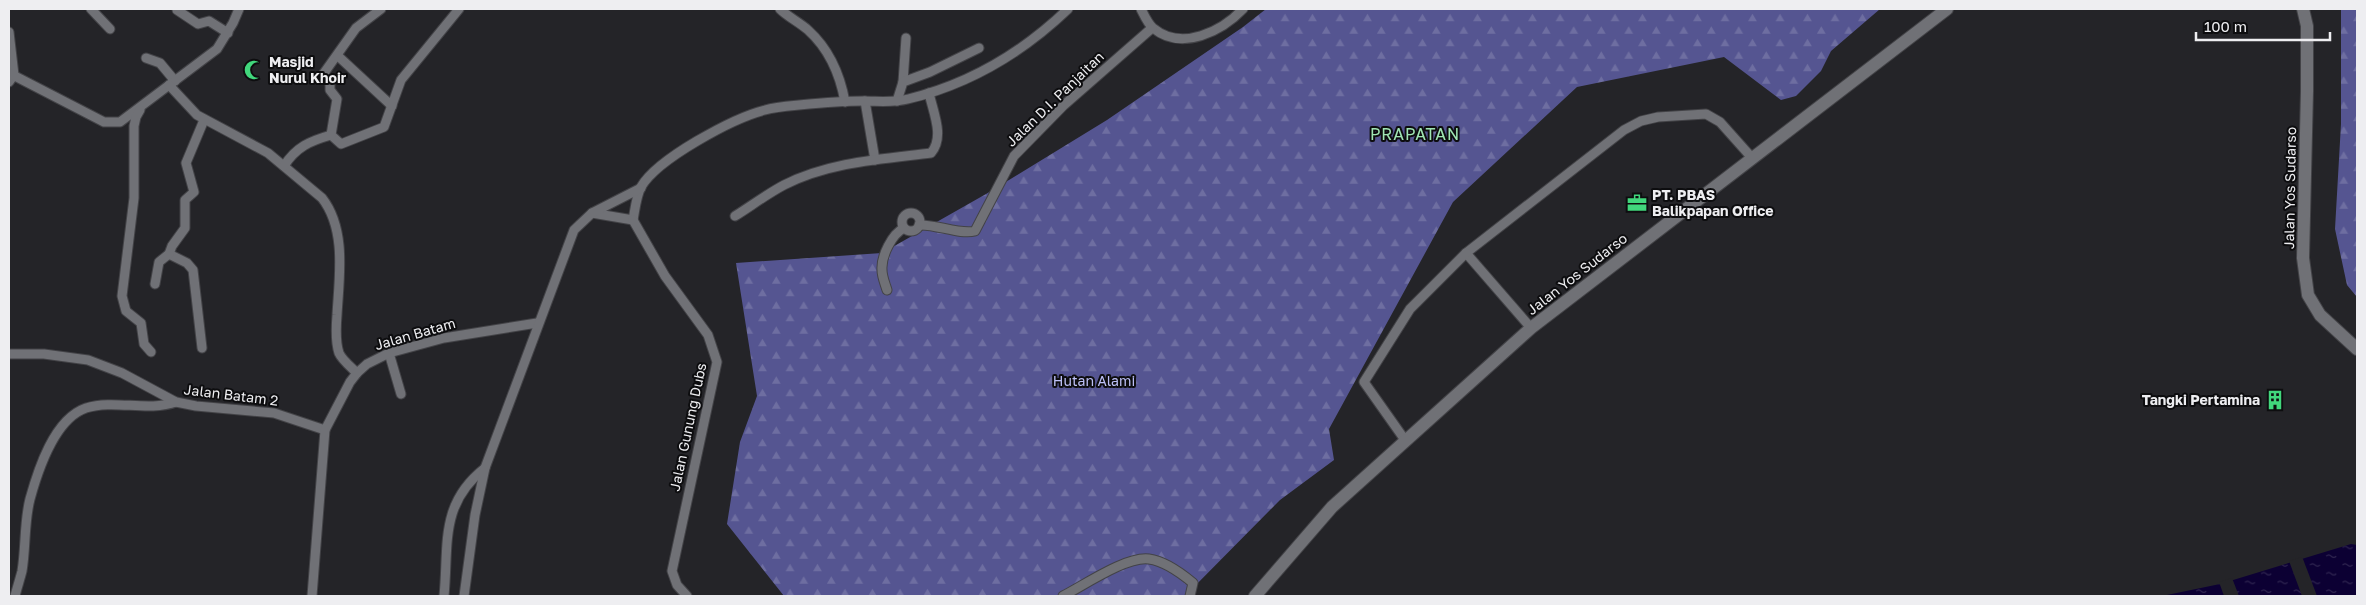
<svg xmlns="http://www.w3.org/2000/svg" width="2366" height="605" viewBox="0 0 2366 605" font-family="'Golos Text',sans-serif">
  <defs>
    <pattern id="forest-firs" width="22" height="20" patternUnits="userSpaceOnUse" patternTransform="scale(1.25)"><rect width="22" height="20" fill="#555591"/><path d="M5 1l3.5 6h-7zM16 11l3.5 6h-7z" fill="#6e6ea1"/></pattern>
    <pattern id="water-ripples" width="26" height="14" patternUnits="userSpaceOnUse" patternTransform="scale(1.25)"><rect width="26" height="14" fill="#0c0033"/><path d="M2 4q2-2 4 0t4 0M15 11q2-2 4 0t4 0" fill="none" stroke="#302651"/></pattern>
  </defs>
  <rect width="100%" height="100%" fill="#242428"/>
  <g fill="url(#forest-firs)">
    <polygon points="1266,9 1880,9 1831,51 1821,71 1796,96 1781,100 1724,57 1577,87 1453,202 1329,429 1334,460 1280,500 1185,596 784,596 727,524 740,442 757,396 736,263 882,253 986,194 1107,120 1243,27"/>
    <polygon points="2341,9 2357,9 2357,297 2347,285 2335,229 2341,124"/>
  </g>
  <polygon fill="url(#water-ripples)" points="2351,544 2357,545 2357,596 2162,596 2220,584"/>
  <g fill="#242428">
    <polygon points="2302,557 2303,559 2317,596 2302,596 2289,561"/>
    <polygon points="2232,578 2239,596 2224,596 2219,582"/>
  </g>
  <g fill="none" stroke-linecap="round" stroke-linejoin="round">
    <defs>
      <g id="minor">
        <polyline points="91,9 110,29"/>
        <polyline points="381,9 356,28 324,73 330,84 330,90 337,99 331,135 341,144 384,127 401,80 459,9"/>
        <path d="M 780,9 C 788,17 799,22 808,30 C 829,49 840,74 845,102"/>
        <path d="M 1141,9 C 1144,15 1148,24 1153,28 C 1182,52 1222,31 1243,9"/>
        <polyline points="177,10 198,24 209,21 228,33"/>
        <polyline points="9,32 14,75 9,82"/>
        <polyline points="338,56 392,106"/>
        <polyline points="146,58 160,63 175,81"/>
        <polyline points="9,73 104,122 120,122 217,49 233,23 239,9"/>
        <polyline points="903,82 906,38"/>
        <path d="M 169,85 L 197,115 L 268,153 L 322,198 C 347,230 339,278 337,315 C 336,327 335,341 339,353 C 342,360 352,368 357,373"/>
        <polyline points="865,101 875,160"/>
        <polyline points="897,101 903,82 930,72 979,48"/>
        <polyline points="140,110 136,117 134,126 134,198 122,296 126,311 141,323 144,344 151,352"/>
        <path d="M 284,166 C 296,147 310,141 331,135"/>
        <polyline points="592,213 633,220"/>
        <circle cx="911" cy="222" r="9"/>
        <path d="M 735,216 C 751,206 767,194 784,185 C 829,162 882,159 931,153 C 945,137 933,112 929,93"/>
        <path d="M 633,220 C 635,210 636,197 641,187 C 657,159 733,118 765,110 C 775,107 788,106 799,105 C 820,103 842,101 863,101 C 879,101 893,103 908,99 C 970,84 1023,52 1068,9"/>
        <polyline points="633,220 665,276 708,335 717,362 672,571 677,585 687,596"/>
        <path d="M 919,225 C 936,224 960,235 975,231 L 1014,156 L 1064,105 L 1152,28"/>
        <polyline points="169,254 187,263 193,270 202,348"/>
        <polyline points="155,284 159,262 169,254 172,246 185,228 185,200 194,192 186,163 204,120"/>
        <path d="M 887,290 C 885,283 882,277 882,270 C 881,256 892,234 904,228"/>
        <polyline points="1531,328 1466,253 1624,130 1641,121 1658,117 1706,114 1720,122 1753,159"/>
        <polyline points="389,353 401,394"/>
        <polyline points="9,354 44,354 88,360 122,373 176,402 196,406 274,413 325,430"/>
        <polyline points="1405,440 1364,382 1410,309 1466,253"/>
        <path d="M 15,596 C 17,588 20,579 22,571 C 26,547 24,522 30,499 C 38,470 54,419 86,408 C 115,399 147,412 176,402"/>
        <polyline points="312,596 325,430 350,382 357,373 367,364 389,353 444,338 537,323"/>
        <path d="M 444,596 C 449,545 439,504 485,468"/>
        <polyline points="464,596 475,515 485,468 574,230 592,213 641,188"/>
        <path d="M 1063,596 C 1083,586 1126,556 1149,559 C 1165,561 1181,573 1193,583 L 1190,596"/>
      </g>
      <g id="secondary">
        <polyline points="2303,9 2307,26 2307,91 2303,258 2308,295 2320,315 2357,349"/>
        <polyline points="1255,596 1332,507 1531,328 1947,9"/>
      </g>
    </defs>
    <use href="#minor" stroke="#434347" stroke-width="11"/>
    <use href="#secondary" stroke="#434347" stroke-width="14"/>
    <use href="#minor" stroke="#707176" stroke-width="9"/>
    <use href="#secondary" stroke="#707176" stroke-width="12"/>
  </g>
  <defs>
    <symbol id="mosque-bare" viewBox="-9 -9 18 18"><path d="M3.5-4.9A6 6 0 1 0 3.5 4.9A5 5 0 1 1 3.5-4.9Z" fill="#41d77c" stroke="#0d0d0f" stroke-width="2.5" paint-order="stroke"/></symbol>
    <symbol id="office-bare" viewBox="-9 -9 18 18"><path d="M-6-3h4V-5.5h4V-3h4V5H-6ZM-1-4.5V-3h2v-1.5ZM-6 0V1H6V0Z" fill="#41d77c" stroke="#0d0d0f" stroke-width="2.5" paint-order="stroke"/></symbol>
    <symbol id="building-bare" viewBox="-9 -9 18 18"><path d="M-4-6H4V6H1V3H-1V6H-4ZM-2.5-4.3h1.7v1.8h-1.7ZM.8-4.3h1.7v1.8H.8ZM-2.5-1h1.7V.8h-1.7ZM.8-1h1.7V.8H.8Z" fill="#41d77c" stroke="#0d0d0f" stroke-width="2.5" paint-order="stroke"/></symbol>
  </defs>
  <g fill-rule="evenodd">
    <use href="#mosque-bare" x="240" y="56" width="28" height="28"/>
    <use href="#office-bare" x="1623" y="189" width="28" height="28"/>
    <use href="#building-bare" x="2261" y="386" width="28" height="28"/>
  </g>
  <g text-anchor="middle" stroke-width="4" stroke-linejoin="round" paint-order="stroke">
    <g font-size="14" font-weight="bold" fill="#eeeef1" stroke="#0d0d0f" text-anchor="start">
      <text x="269" y="67">Masjid<tspan x="269" dy="16">Nurul Khoir</tspan></text>
      <text x="1652" y="200">PT. PBAS<tspan x="1652" dy="16">Balikpapan Office</tspan></text>
      <text x="2260" y="405" text-anchor="end">Tangki Pertamina</text>
    </g>
    <g font-size="14" fill="#eeeef1" stroke="#0d0d0f">
      <text transform="translate(1055 99) rotate(-44)" y="5">Jalan D.I. Panjaitan</text>
      <text transform="translate(2290 188) rotate(-89)" y="5">Jalan Yos Sudarso</text>
      <text transform="translate(1577 274) rotate(-38)" y="5">Jalan Yos Sudarso</text>
      <text transform="translate(415 334) rotate(-16)" y="5">Jalan Batam</text>
      <text transform="translate(231 395) rotate(7)" y="5">Jalan Batam 2</text>
      <text transform="translate(688 427) rotate(-78)" y="5">Jalan Gunung Dubs</text>
    </g>
    <g font-size="14" fill="#bec1f7" stroke="#0d0d0f">
      <text x="1094" y="386">Hutan Alami</text>
    </g>
    <g font-size="16" letter-spacing="1" fill="#a0e6b3" stroke="#0d0d0f">
      <text x="1415" y="140">PRAPATAN</text>
    </g>
  </g>
  <rect width="2366" height="605" fill="none" stroke="#eeeef1" stroke-width="20"/>
  <path d="M2196 32v8h134v-8" fill="none" stroke="#eeeef1" stroke-width="2.5"/>
  <text x="2204" y="32" font-size="15" fill="#eeeef1" stroke="#0d0d0f" stroke-width="4" paint-order="stroke">100 m</text>
</svg>
